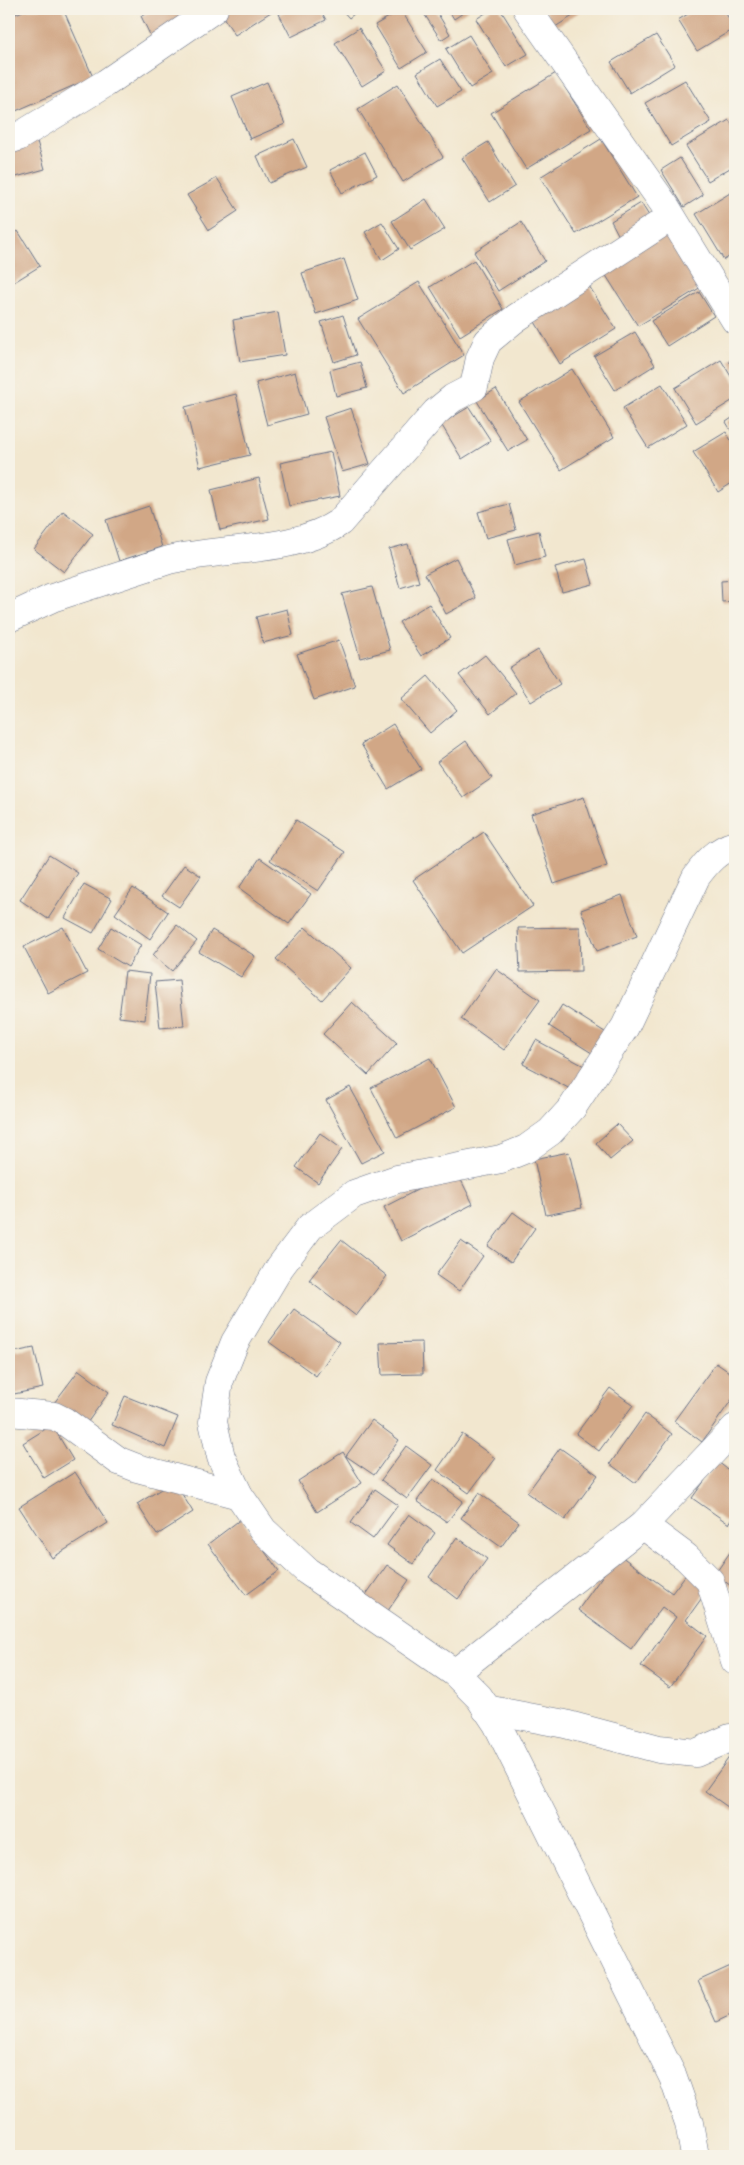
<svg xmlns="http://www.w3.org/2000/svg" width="744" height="2165" viewBox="0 0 744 2165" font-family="'Gochi Hand',sans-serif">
  <rect width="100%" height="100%" fill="#f7f3e8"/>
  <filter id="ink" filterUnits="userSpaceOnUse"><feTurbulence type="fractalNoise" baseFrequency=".02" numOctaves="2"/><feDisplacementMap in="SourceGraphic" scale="10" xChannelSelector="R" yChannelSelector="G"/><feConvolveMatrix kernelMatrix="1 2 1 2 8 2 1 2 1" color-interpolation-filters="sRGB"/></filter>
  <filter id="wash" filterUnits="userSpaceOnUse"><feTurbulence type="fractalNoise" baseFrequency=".0096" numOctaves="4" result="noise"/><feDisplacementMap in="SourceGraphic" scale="20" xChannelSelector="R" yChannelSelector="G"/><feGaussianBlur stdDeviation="1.12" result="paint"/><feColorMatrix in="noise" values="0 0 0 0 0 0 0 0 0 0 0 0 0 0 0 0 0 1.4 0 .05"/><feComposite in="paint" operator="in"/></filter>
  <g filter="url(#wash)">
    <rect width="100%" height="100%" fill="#f2e7cf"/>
    <g id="blocks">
      <g fill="#d1a786">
        <polygon points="27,9 63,9 93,77 9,114 9,17"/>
        <polygon points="156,9 178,9 184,22 151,37 141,16"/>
        <polygon points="229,9 273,9 274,10 235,35 221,14"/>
        <polygon points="289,9 320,9 326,20 291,37 279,14"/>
        <polygon points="341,9 360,9 349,18"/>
        <polygon points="421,9 435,9 450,34 441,40"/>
        <polygon points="448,9 469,9 454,19"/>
        <polygon points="492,9 500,9 528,54 506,67 476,19"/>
        <polygon points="544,9 584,9 555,27"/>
        <polygon points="696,9 723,9 735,28 697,51 678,20"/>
        <polygon points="401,10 427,52 401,68 375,25"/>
        <polygon points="359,28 386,71 362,86 335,43"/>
        <polygon points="469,35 493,74 470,88 446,49"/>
        <polygon points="656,35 675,65 630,93 611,62"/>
        <polygon points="440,59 461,92 437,106 417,73"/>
        <polygon points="556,73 591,129 526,169 491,113"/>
        <polygon points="685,80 711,122 671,146 645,103"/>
        <polygon points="267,82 285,124 250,139 232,97"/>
        <polygon points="398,84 443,157 403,182 358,109"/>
        <polygon points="729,120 735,130 735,165 708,181 686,146"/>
        <polygon points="36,138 45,169 9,179 9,146"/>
        <polygon points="294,139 307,167 269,183 257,156"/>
        <polygon points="601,139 637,197 576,234 540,177"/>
        <polygon points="488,142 515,186 490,202 462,158"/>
        <polygon points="365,152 377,175 342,193 330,170"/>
        <polygon points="680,158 703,195 684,207 661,170"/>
        <polygon points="217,178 238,211 209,230 187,195"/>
        <polygon points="735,190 735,253 724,260 696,214"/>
        <polygon points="426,199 445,229 410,250 392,221"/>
        <polygon points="641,203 651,219 620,238 611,221"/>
        <polygon points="382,222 399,249 382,260 365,232"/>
        <polygon points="521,222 545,261 498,291 474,252"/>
        <polygon points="664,227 701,287 638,326 600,266"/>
        <polygon points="18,231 40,266 11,284 9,281 9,237"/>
        <polygon points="344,259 358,300 316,314 302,273"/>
        <polygon points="474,260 503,309 460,336 430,287"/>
        <polygon points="586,281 616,329 560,364 531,315"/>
        <polygon points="419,282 464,355 404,393 358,319"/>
        <polygon points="699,292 714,316 667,346 651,321"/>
        <polygon points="278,312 285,355 240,362 233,320"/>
        <polygon points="343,315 356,355 334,362 321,322"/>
        <polygon points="635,332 655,365 615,390 594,356"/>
        <polygon points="735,357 735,371 729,361"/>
        <polygon points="721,360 735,383 735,399 696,423 675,388"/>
        <polygon points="360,362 367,388 336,396 330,370"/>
        <polygon points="572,369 614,437 561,470 519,402"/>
        <polygon points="295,372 307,414 267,425 256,383"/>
        <polygon points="662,384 687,424 648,448 623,408"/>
        <polygon points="496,389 527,440 508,451 477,401"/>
        <polygon points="236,394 250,455 200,467 185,407"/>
        <polygon points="469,407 491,441 462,459 441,424"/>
        <polygon points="351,408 370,464 342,472 324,417"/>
        <polygon points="735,416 735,437 726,422"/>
        <polygon points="726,432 735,447 735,481 718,492 693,452"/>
        <polygon points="331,452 340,496 289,506 280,463"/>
        <polygon points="259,478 269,519 220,530 211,490"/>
        <polygon points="509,504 516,530 486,538 478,512"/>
        <polygon points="149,506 162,547 119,561 106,520"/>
        <polygon points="63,511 93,534 64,572 34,549"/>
        <polygon points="539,531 545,557 515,565 508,539"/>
        <polygon points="408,544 419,582 400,588 389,549"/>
        <polygon points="456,558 476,598 446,614 425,574"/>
        <polygon points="586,559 593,584 562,592 555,567"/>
        <polygon points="735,580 735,601 722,602 721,581"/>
        <polygon points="372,587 390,650 360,658 342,594"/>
        <polygon points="429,604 450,638 421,656 399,622"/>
        <polygon points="287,609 293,635 263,643 256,617"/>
        <polygon points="339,640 355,686 314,700 297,654"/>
        <polygon points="538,650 560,684 531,702 509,668"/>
        <polygon points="485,655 516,693 490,714 459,675"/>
        <polygon points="428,676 457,710 430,733 401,699"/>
        <polygon points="393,724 421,769 388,789 361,744"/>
        <polygon points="466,741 492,778 463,798 437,762"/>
        <polygon points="584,797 607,866 554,884 531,814"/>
        <polygon points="296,820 345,852 318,891 270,860"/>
        <polygon points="484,832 533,906 462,953 413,880"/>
        <polygon points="49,855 78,873 48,919 20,900"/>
        <polygon points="260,858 311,894 289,924 239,888"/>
        <polygon points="184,865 201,876 179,907 162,896"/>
        <polygon points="84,884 112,899 93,933 65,918"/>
        <polygon points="133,888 168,912 150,939 115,914"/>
        <polygon points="622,895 637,936 597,951 581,910"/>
        <polygon points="177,925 197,941 172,971 153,955"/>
        <polygon points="63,927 87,973 48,993 24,947"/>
        <polygon points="111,927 141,945 128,967 98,949"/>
        <polygon points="305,927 351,968 322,1000 276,959"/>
        <polygon points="580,927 581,971 520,972 518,928"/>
        <polygon points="212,930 255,956 241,977 199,952"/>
        <polygon points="496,969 540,1000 504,1050 461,1019"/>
        <polygon points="125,971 150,974 145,1020 119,1017"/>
        <polygon points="179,980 184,1026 160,1028 155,982"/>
        <polygon points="352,1002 397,1043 368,1075 323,1034"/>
        <polygon points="562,1005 608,1034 595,1055 549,1026"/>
        <polygon points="536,1040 586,1067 574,1091 523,1064"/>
        <polygon points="430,1058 456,1107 397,1138 371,1088"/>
        <polygon points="350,1087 385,1151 361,1163 326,1100"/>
        <polygon points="617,1124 633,1141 610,1160 596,1143"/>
        <polygon points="320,1133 342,1149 318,1183 296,1167"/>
        <polygon points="569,1152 582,1208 546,1215 534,1159"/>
        <polygon points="456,1170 473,1204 401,1241 384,1207"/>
        <polygon points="513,1212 535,1228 511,1262 488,1246"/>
        <polygon points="341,1240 387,1276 356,1316 309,1280"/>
        <polygon points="461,1241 483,1256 459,1291 436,1275"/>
        <polygon points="294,1309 340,1342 316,1376 269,1342"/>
        <polygon points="422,1342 423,1374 382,1375 380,1343"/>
        <polygon points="34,1348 43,1388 9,1395 9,1353"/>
        <polygon points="716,1363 735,1376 735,1395 702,1442 674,1421"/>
        <polygon points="79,1370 109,1392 85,1426 54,1403"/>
        <polygon points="610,1388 633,1405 599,1451 576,1434"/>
        <polygon points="125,1396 178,1417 165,1448 112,1425"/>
        <polygon points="645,1414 672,1434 636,1483 610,1464"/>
        <polygon points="372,1420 399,1440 374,1475 346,1456"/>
        <polygon points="52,1425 73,1460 44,1478 23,1443"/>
        <polygon points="462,1434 495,1458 469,1493 437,1470"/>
        <polygon points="406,1446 432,1465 407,1499 381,1480"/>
        <polygon points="560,1448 598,1475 565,1520 527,1493"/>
        <polygon points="343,1452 362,1483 317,1512 298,1481"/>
        <polygon points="718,1462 735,1475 735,1514 729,1524 692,1498"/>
        <polygon points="75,1472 108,1523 52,1558 19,1507"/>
        <polygon points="433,1479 463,1501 447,1522 417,1501"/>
        <polygon points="174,1481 193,1512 157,1535 137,1504"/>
        <polygon points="375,1489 398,1505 373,1539 351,1523"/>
        <polygon points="479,1493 519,1522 501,1547 461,1518"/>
        <polygon points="409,1514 435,1533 413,1564 387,1545"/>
        <polygon points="241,1519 279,1571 246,1595 208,1544"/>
        <polygon points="457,1537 487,1559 458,1599 429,1577"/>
        <polygon points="735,1545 735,1589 715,1574"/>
        <polygon points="618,1554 672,1593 687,1573 709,1588 686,1620 707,1636 670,1687 641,1666 676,1617 662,1607 631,1649 578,1610"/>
        <polygon points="387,1565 409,1580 385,1615 363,1599"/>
        <polygon points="735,1749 735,1812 705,1791"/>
        <polygon points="735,1964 735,2013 716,2022 698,1981"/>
      </g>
    </g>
  </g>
  <g filter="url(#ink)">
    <use href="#blocks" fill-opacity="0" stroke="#666f86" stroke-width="1"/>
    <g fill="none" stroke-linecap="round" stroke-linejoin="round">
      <defs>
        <g id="minor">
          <polyline points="527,9 666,207 735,320"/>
          <polyline points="9,140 18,137 106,83 214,9"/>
          <path d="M 9,618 L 52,598 L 169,560 C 221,547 295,553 340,522 L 436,412 L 453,398 L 474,387 L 480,358 L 488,341 L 516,318 L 671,217"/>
          <polyline points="9,1412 54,1416 64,1421 119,1461 137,1468 239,1495"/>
          <polyline points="643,1525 686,1557 710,1581 735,1661"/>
          <polyline points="455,1673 643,1525 735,1428"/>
          <polyline points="486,1709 565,1724 659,1749 696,1753 730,1738"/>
          <path d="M 695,2156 L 689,2123 L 673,2077 L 497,1724 L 479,1697 L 455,1673 L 307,1571 L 263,1530 L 239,1495 L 221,1457 L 213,1422 L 219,1382 L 235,1342 L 280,1267 L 310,1227 L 354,1194 L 397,1179 L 501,1159 L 526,1149 L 550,1132 L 572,1108 L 625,1027 L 696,877 C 707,862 717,850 735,845"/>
        </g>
      </defs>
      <use href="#minor" stroke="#666f86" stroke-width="29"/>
      <use href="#minor" stroke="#fff" stroke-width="28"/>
    </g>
  </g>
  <rect width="744" height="2165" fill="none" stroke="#f7f3e8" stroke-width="30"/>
</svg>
